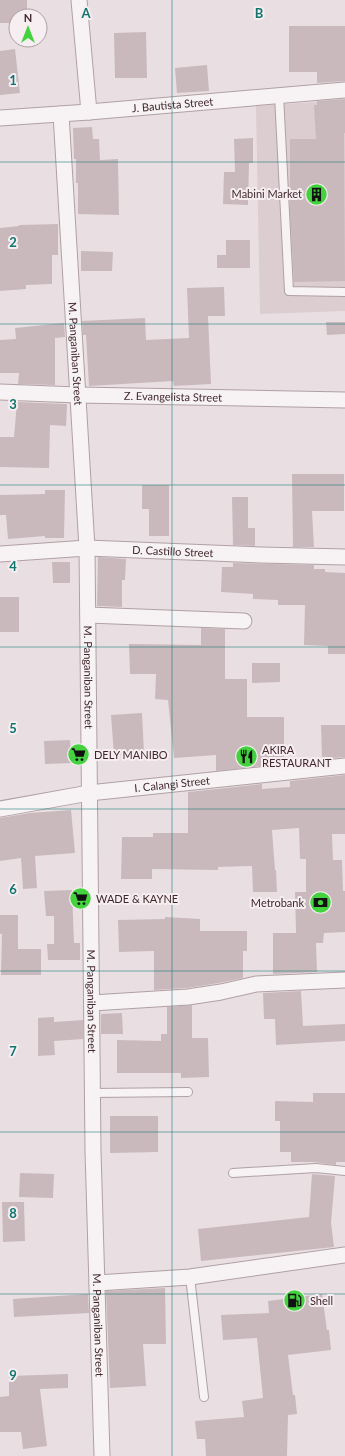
<svg xmlns="http://www.w3.org/2000/svg" width="345" height="1456" viewBox="0 0 345 1456" font-family="Lato,sans-serif">
  <rect width="100%" height="100%" fill="#e9dfe2"/>
  <polygon fill="#dbcdd0" points="345,100 345,311 260,314 256,106"/>
  <g fill="#c9b9bd">
    <polygon points="0,0 27,0 27,16 16,16 16,23 0,23"/>
    <polygon points="289,26 345,26 345,81 317,83 317,72 289,72"/>
    <polygon points="146,32 147,78 115,78 114,33"/>
    <polygon points="15,49 20,93 0,95 0,51"/>
    <polygon points="207,65 209,91 177,93 175,68"/>
    <polygon points="345,99 345,133 344,133 345,281 294,282 290,211 290,139 316,139 314,105 317,105 317,101"/>
    <polygon points="92,127 93,139 99,139 100,160 118,159 119,215 78,214 78,183 76,183 76,159 74,159 73,128"/>
    <polygon points="253,138 253,163 249,163 248,205 223,204 224,172 235,172 234,139"/>
    <polygon points="58,224 58,255 52,255 52,284 26,285 26,289 0,291 0,228 19,226 19,225"/>
    <polygon points="226,240 250,240 250,268 217,268 217,255 226,255"/>
    <polygon points="81,251 113,252 112,271 81,271"/>
    <polygon points="224,287 225,316 208,316 211,384 174,386 173,381 89,386 86,335 83,335 82,321 145,318 146,340 189,338 187,288"/>
    <polygon points="326,322 345,322 345,334 327,335"/>
    <polygon points="64,323 65,337 55,338 55,385 18,384 19,373 0,373 0,340 16,339 15,328"/>
    <polygon points="17,402 67,404 66,426 50,425 49,468 0,467 0,437 14,437"/>
    <polygon points="292,474 344,474 344,511 312,511 314,547 293,547"/>
    <polygon points="142,485 169,485 169,536 149,536 149,509 142,509"/>
    <polygon points="45,490 65,490 64,538 45,538 45,536 8,539 6,515 0,515 0,495 45,494"/>
    <polygon points="232,497 248,497 248,528 255,528 255,546 233,545"/>
    <polygon points="98,557 126,559 125,580 122,580 122,607 97,606"/>
    <polygon points="52,562 70,562 70,583 53,583"/>
    <polygon points="233,563 314,565 314,569 325,569 325,572 345,573 345,654 328,654 328,646 304,645 305,605 278,605 278,600 253,599 253,594 221,592 222,567 233,567"/>
    <rect x="0" y="597" width="19" height="35"/>
    <polygon points="201,628 225,629 225,679 247,679 247,717 284,717 284,761 262,761 262,766 216,771 216,755 174,758 168,700 155,699 156,674 130,674 129,644 201,645"/>
    <polygon points="252,663 280,663 280,682 252,683"/>
    <polygon points="142,713 144,753 114,755 111,715"/>
    <polygon points="321,725 345,725 345,757 322,759"/>
    <polygon points="70,740 72,763 45,764 44,741"/>
    <polygon points="345,775 345,834 332,834 333,860 342,860 343,891 345,891 345,932 324,933 323,943 316,943 317,972 273,974 273,933 296,933 295,892 306,892 306,859 300,859 299,828 272,830 275,870 276,870 277,892 253,892 252,866 218,867 218,870 152,869 152,879 121,879 122,837 153,837 153,833 188,833 188,792 262,784 262,789 290,787 290,781"/>
    <polygon points="71,810 75,853 35,856 37,888 23,889 21,858 0,861 0,818 30,813"/>
    <polygon points="72,890 74,943 80,943 80,960 48,960 47,944 54,944 54,916 46,916 44,891"/>
    <polygon points="0,915 18,915 18,949 41,949 41,975 1,975 2,934 0,934"/>
    <polygon points="165,917 200,919 200,931 247,931 247,951 243,951 243,978 219,983 187,988 154,990 154,951 119,952 118,920 165,919"/>
    <polygon points="301,991 303,1026 345,1024 345,1041 276,1045 275,1019 264,1019 263,993"/>
    <polygon points="192,1005 192,1038 208,1038 209,1077 181,1078 181,1073 117,1073 117,1040 161,1041 161,1034 167,1034 167,1007"/>
    <polygon points="122,1013 123,1034 101,1034 101,1014"/>
    <polygon points="54,1017 54,1022 83,1020 83,1039 54,1041 55,1055 38,1056 38,1018"/>
    <polygon points="313,1093 345,1093 345,1162 336,1162 336,1165 313,1162 291,1162 291,1152 280,1152 280,1121 275,1121 275,1101 313,1102"/>
    <polygon points="110,1116 158,1116 158,1152 110,1153"/>
    <polygon points="20,1173 54,1174 53,1198 19,1197"/>
    <polygon points="312,1174 335,1176 331,1223 334,1247 201,1261 198,1229 309,1217"/>
    <polygon points="2,1202 24,1202 25,1241 3,1242"/>
    <polygon points="165,1288 166,1344 143,1344 146,1386 110,1388 106,1291"/>
    <polygon points="88,1294 89,1313 14,1317 13,1299"/>
    <polygon points="322,1294 327,1330 329,1330 331,1350 288,1355 293,1395 295,1395 297,1414 288,1415 287,1456 206,1456 205,1439 197,1439 195,1421 244,1417 242,1401 263,1398 257,1338 223,1340 221,1315 269,1313 268,1301"/>
    <polygon points="68,1374 68,1388 40,1389 47,1446 23,1449 21,1432 0,1432 0,1397 9,1396 9,1376"/>
  </g>
  <g fill="none" stroke-linecap="round" stroke-linejoin="round">
    <defs>
      <g id="lane">
        <polyline points="279,95 289,291 345,292"/>
        <polyline points="93,1093 188,1092"/>
        <polyline points="233,1173 316,1168 345,1171"/>
        <polyline points="190,1277 204,1397"/>
      </g>
      <g id="street">
        <polyline points="79,0 89,112"/>
        <path id="s1" d="M 61,114 L 87,548 L 93,1151 L 102,1456"/>
        <path id="s2" d="M 0,118 L 89,112 L 345,90"/>
        <path id="s3" d="M 0,392 L 78,395 L 345,400"/>
        <path id="s4" d="M 0,554 L 87,548 L 261,555 L 345,557"/>
        <polyline points="88,615 244,621"/>
        <path id="s5" d="M 0,809 L 89,793 L 345,766"/>
        <polyline points="92,1003 188,997 221,992 256,984 345,980"/>
        <polyline points="97,1283 190,1277 345,1255"/>
      </g>
    </defs>
    <use href="#lane" stroke="#b0a0a4" stroke-width="10"/>
    <use href="#street" stroke="#b0a0a4" stroke-width="17"/>
    <use href="#lane" stroke="#f7f2f3" stroke-width="8"/>
    <use href="#street" stroke="#f7f2f3" stroke-width="15"/>
  </g>
  <path fill="none" stroke="#0f766e" stroke-width="1" stroke-opacity="0.55" d="M 172,0 L 172,1456M 0,162 L 345,162M 0,324 L 345,324M 0,485 L 345,485M 0,647 L 345,647M 0,809 L 345,809M 0,971 L 345,971M 0,1132 L 345,1132M 0,1294 L 345,1294"/>
  <defs>
    <symbol id="building-disc" viewBox="-11 -11 22 22"><circle r="9.5" fill="#44d33e" stroke="#f6eef1"/><path d="M-4-6H4V6H1V3H-1V6H-4ZM-2.5-4.3h1.7v1.8h-1.7ZM.8-4.3h1.7v1.8H.8ZM-2.5-1h1.7V.8h-1.7ZM.8-1h1.7V.8H.8Z" fill="#111"/></symbol>
    <symbol id="supermarket-disc" viewBox="-11 -11 22 22"><circle r="9.5" fill="#44d33e" stroke="#f6eef1"/><path d="M-6-5.5h2.5l.6 2H6L4.5 2H-2.5L-4.4-4H-6ZM-1.5 3.2a1.3 1.3 0 1 0 .1 0ZM3 3.2a1.3 1.3 0 1 0 .1 0Z" fill="#111"/></symbol>
    <symbol id="restaurant-disc" viewBox="-11 -11 22 22"><circle r="9.5" fill="#44d33e" stroke="#f6eef1"/><path d="M-5-6h1v4h1v-4h1v4h1v-4h1v5L-1.5 .5V6h-2V.5L-5-1ZM5-6V6H3V1.5H1.5Q1.5-4 5-6Z" fill="#111"/></symbol>
    <symbol id="bank-disc" viewBox="-11 -11 22 22"><circle r="9.5" fill="#44d33e" stroke="#f6eef1"/><path d="M-6-4H6V4H-6ZM0-2.3a2.3 2.3 0 1 0 0 4.6a2.3 2.3 0 1 0 0-4.6Z" fill="#111"/></symbol>
    <symbol id="fuel-disc" viewBox="-11 -11 22 22"><circle r="9.5" fill="#44d33e" stroke="#f6eef1"/><path d="M-5.5-6h7V0h2V4h1.3V-2.5L3-4.5l.8-.8L6-3V5H2.5V1h-1V6h-7ZM-4.2-4.7v3.2H.2V-4.7Z" fill="#111"/></symbol>
  </defs>
  <g fill-rule="evenodd">
    <use href="#building-disc" x="304" y="182" width="25" height="25"/>
    <use href="#supermarket-disc" x="66" y="742" width="25" height="25"/>
    <use href="#restaurant-disc" x="234" y="744" width="25" height="25"/>
    <use href="#supermarket-disc" x="68" y="886" width="25" height="25"/>
    <use href="#bank-disc" x="308" y="890" width="25" height="25"/>
    <use href="#fuel-disc" x="282" y="1288" width="25" height="25"/>
  </g>
  <g text-anchor="middle" stroke-width="4" stroke-linejoin="round" paint-order="stroke">
    <g font-size="11" fill="#40272d" stroke="#f6eef1">
      <text dy="4" stroke="none"><textPath href="#s2" startOffset="173">J. Bautista Street</textPath></text>
      <text dy="4" stroke="none"><textPath href="#s1" startOffset="240">M. Panganiban Street</textPath></text>
      <text dy="4" stroke="none"><textPath href="#s3" startOffset="173">Z. Evangelista Street</textPath></text>
      <text dy="4" stroke="none"><textPath href="#s4" startOffset="173">D. Castillo Street</textPath></text>
      <text dy="4" stroke="none"><textPath href="#s1" startOffset="564">M. Panganiban Street</textPath></text>
      <text dy="4" stroke="none"><textPath href="#s5" startOffset="174">I. Calangi Street</textPath></text>
      <text dy="4" stroke="none"><textPath href="#s1" startOffset="888">M. Panganiban Street</textPath></text>
      <text dy="4" stroke="none"><textPath href="#s1" startOffset="1212">M. Panganiban Street</textPath></text>
    </g>
    <g font-size="11" fill="#40272d" stroke="#f6eef1" text-anchor="start">
      <text x="302" y="198" text-anchor="end">Mabini Market</text>
      <text x="262" y="754">AKIRA<tspan x="262" dy="13">RESTAURANT</tspan></text>
      <text x="94" y="759">DELY MANIBO</text>
      <text x="96" y="903">WADE &amp; KAYNE</text>
      <text x="304" y="907" text-anchor="end">Metrobank</text>
      <text x="310" y="1305">Shell</text>
    </g>
  </g>
  <g font-size="13" text-anchor="middle" font-weight="bold" fill="#0f766e" stroke="#f6eef1" stroke-width="4" stroke-linejoin="round" paint-order="stroke">
    <text x="86" y="18">A</text>
    <text x="259" y="18">B</text>
    <text x="13" y="85">1</text>
    <text x="13" y="247">2</text>
    <text x="13" y="409">3</text>
    <text x="13" y="571">4</text>
    <text x="13" y="733">5</text>
    <text x="13" y="894">6</text>
    <text x="13" y="1056">7</text>
    <text x="13" y="1218">8</text>
    <text x="13" y="1380">9</text>
  </g>
  <g transform="translate(28 28)"><circle r="19" fill="#f6eef1" stroke="#ad9ea3"/>
  <path d="M0-3L7 15L0 10L-7 15Z" fill="#44d33e"/>
  <text y="-6" font-size="11" font-weight="bold" text-anchor="middle" fill="#40272d">N</text>
  </g>
</svg>
